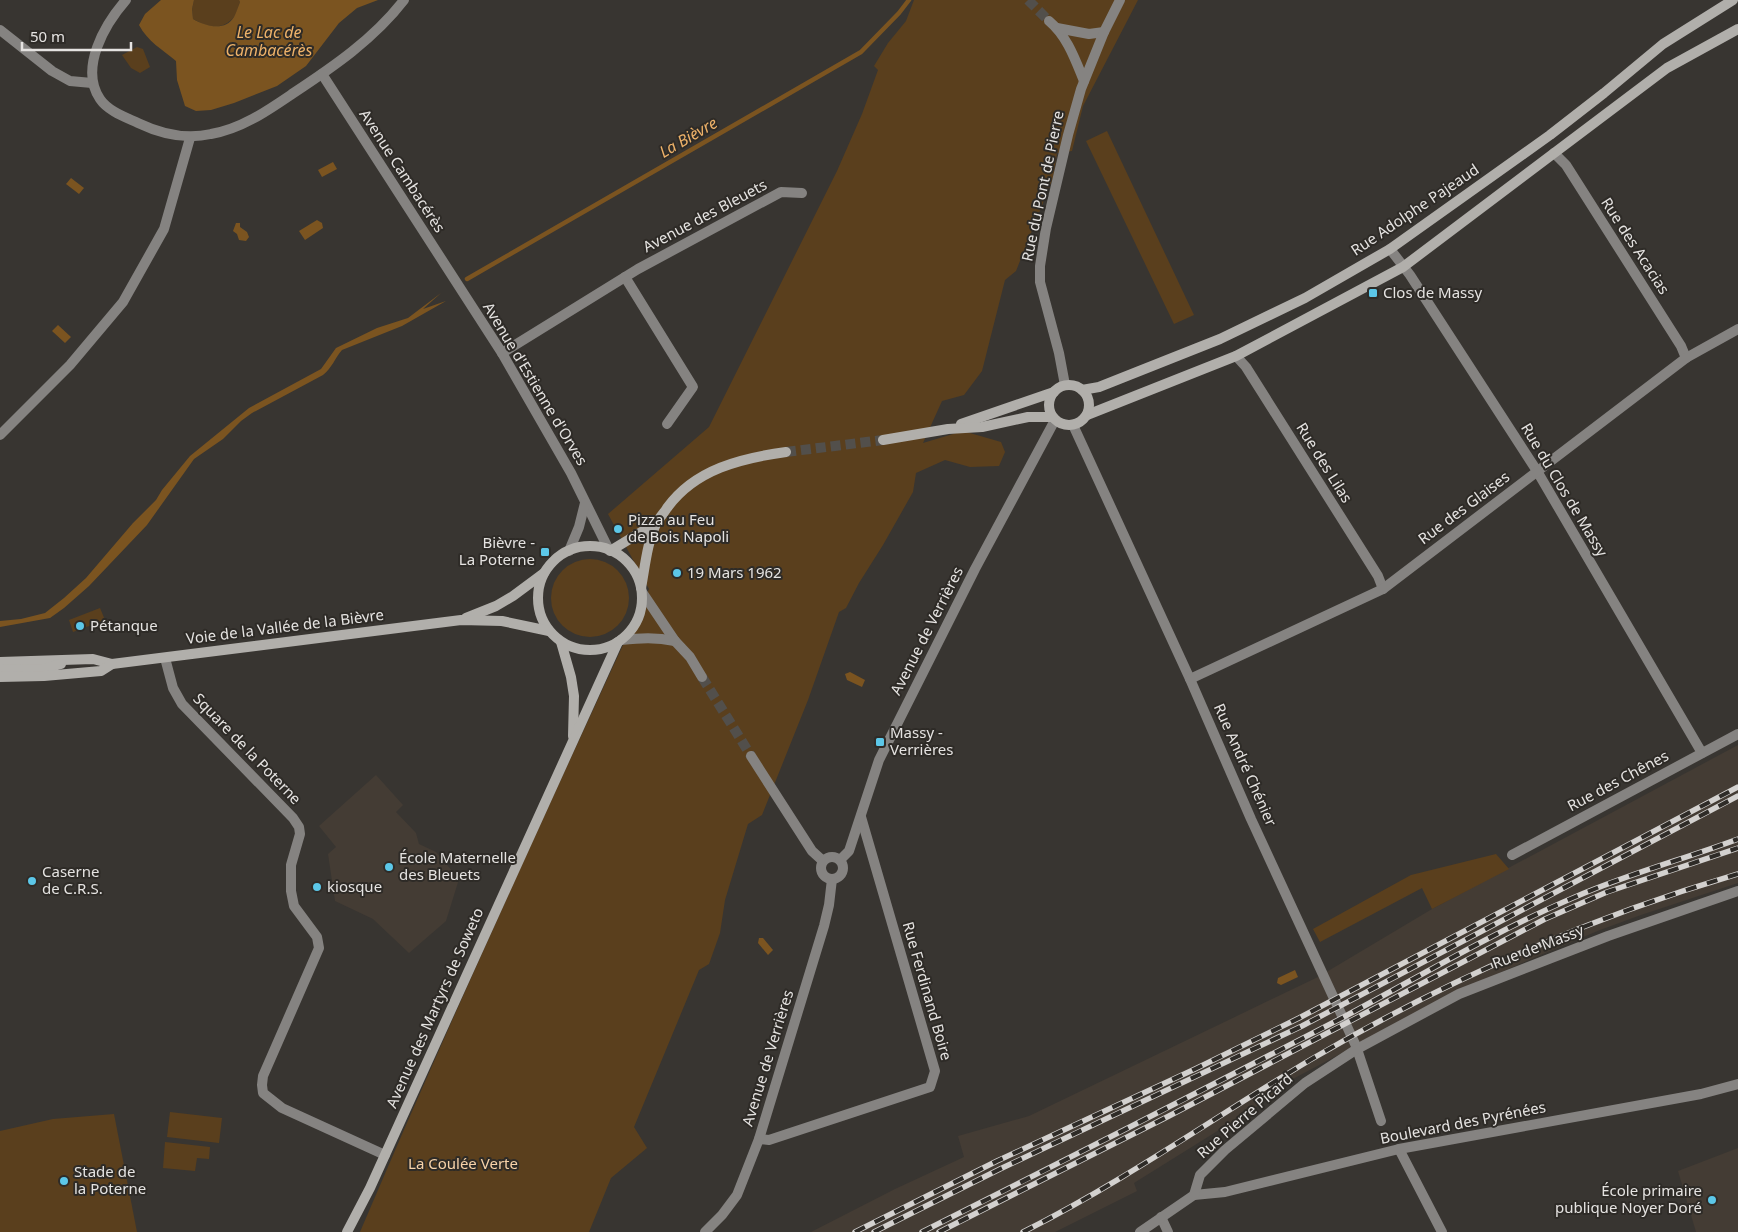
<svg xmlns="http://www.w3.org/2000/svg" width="1738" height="1232" viewBox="0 0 1738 1232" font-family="'Noto Sans',sans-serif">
  <rect width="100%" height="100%" fill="#383531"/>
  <g fill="#443c34">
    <polygon points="1738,745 1738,883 1641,915 1600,930 1531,959 1461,990 1289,1081 1277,1094 1134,1183 1137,1191 1055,1232 811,1232 895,1189 964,1157 958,1136 1029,1116 1318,977 1432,909"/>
    <polygon points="376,775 403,805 396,812 416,833 419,844 436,852 459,879 446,921 409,953 373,919 335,901 328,854 336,847 319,826"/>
    <polygon points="1738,1148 1738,1232 1696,1232 1678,1171"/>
  </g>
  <g fill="#5a3f1d">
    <path d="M 194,0 L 239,0 L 240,2 C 238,7 236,17 231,20 C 219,31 206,26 193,19 L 192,9 Z"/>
    <path d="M 914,0 L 1138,0 L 1083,106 L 1072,151 L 1057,153 L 1053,178 L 1016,271 L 1005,280 L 982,371 L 964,395 L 942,401 L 923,443 L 963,431 L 1001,442 L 1005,452 L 999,466 L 970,467 L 945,460 L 916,473 L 913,492 L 883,545 L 859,583 L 846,608 L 839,612 L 808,700 L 762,815 L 748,824 L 725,900 L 720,933 L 709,964 L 699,970 L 634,1127 L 647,1148 L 611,1178 L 589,1232 L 360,1232 C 452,1016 550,802 649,589 L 608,514 L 709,427 L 837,171 L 862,114 L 878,70 L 874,66 L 888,43 L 906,21 Z"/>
    <polygon points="137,47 143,49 150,67 140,73 131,68 122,55"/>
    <polygon points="1107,131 1194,315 1174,324 1086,141"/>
    <circle cx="590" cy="598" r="39"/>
    <polygon points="100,608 105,620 73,632 69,620"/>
    <polygon points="1496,854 1509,869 1432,909 1422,888 1320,942 1313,929 1411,875"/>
    <polygon points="170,1112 222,1118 219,1143 167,1137"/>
    <polygon points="114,1114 137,1232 0,1232 0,1131 53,1119"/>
    <polygon points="165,1142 210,1147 209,1159 197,1158 195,1171 163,1168"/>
  </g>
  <g fill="#7b5420">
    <path d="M 161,0 L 194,0 L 192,9 L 193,19 C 205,26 225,32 234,17 C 236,13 238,7 240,2 L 239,0 L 378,0 L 357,8 L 339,23 L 306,66 L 277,86 L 234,103 L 211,110 L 196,111 L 185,106 L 177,80 L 176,61 C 162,49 148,42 139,25 L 145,14 Z"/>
    <polygon points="333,162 337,169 322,177 318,170"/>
    <polygon points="71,178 84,188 79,194 66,184"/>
    <polygon points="317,220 322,223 323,228 305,240 299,231"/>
    <polygon points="236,223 240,223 240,227 247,232 249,237 246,241 239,240 237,234 233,231"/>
    <path d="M 441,293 L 423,309 L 446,301 L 402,326 L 342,350 C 335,358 332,368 323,375 L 252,413 L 241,421 L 223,439 L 194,459 L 147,525 L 89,586 L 64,608 L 50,618 L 0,627 L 0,621 L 21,619 L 45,613 L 64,598 L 86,578 L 133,523 L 156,500 L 162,490 L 190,456 L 249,408 L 321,369 L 336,348 L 377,328 L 408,318 Z"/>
    <polygon points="58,325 71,337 65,343 52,331"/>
    <polygon points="850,672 865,680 862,687 847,680 845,674"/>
    <polygon points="759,938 763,938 773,950 768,955 758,943"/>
    <polygon points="1295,970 1298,977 1281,985 1277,983 1278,978"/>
  </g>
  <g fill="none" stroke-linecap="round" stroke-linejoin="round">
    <polyline stroke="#7b5420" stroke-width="4.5" points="467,279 861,52 899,13 909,0"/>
    <g stroke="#524f4b" stroke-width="10" stroke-dasharray="10 5" stroke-linecap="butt">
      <polyline points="1028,0 1049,21"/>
      <polyline points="702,677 751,756"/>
    </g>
    <polyline stroke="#524f4b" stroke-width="10" stroke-dasharray="10 5" stroke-linecap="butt" points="786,452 883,440"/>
    <g stroke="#858381" stroke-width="10">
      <path d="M 1049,21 C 1067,36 1075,59 1084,81"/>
      <polyline points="1057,28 1089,34 1104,32"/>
      <polyline points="0,30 52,71 70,81 92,83"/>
      <polyline points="1554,153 1566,165 1681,346 1686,358"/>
      <polyline points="1390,249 1410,275 1537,471 1702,753"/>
      <polyline points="625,277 693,387 667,424"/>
      <polyline points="502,353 638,269 781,192 802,193"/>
      <polyline points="1236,356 1246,367 1378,576 1383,589"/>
      <polyline points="1073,425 1190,679 1251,819 1356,1046 1381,1121"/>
      <polyline points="0,435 70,365 123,302 164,229 190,138"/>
      <polyline points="642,592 675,641 690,657 702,677"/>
      <path d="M 621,640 C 640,638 656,637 675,641"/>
      <polyline points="165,658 173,688 182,704 293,818 299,827 300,834 291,865 291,891 294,906 317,937 319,948 263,1076 262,1085 263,1093 282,1108 385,1155"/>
      <polyline points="1190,679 1383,589 1686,358 1738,329"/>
      <polyline points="751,756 812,851 823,861"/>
      <polyline points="1512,855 1738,734"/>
      <circle cx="832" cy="868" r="11"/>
      <polyline points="840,860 849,851 879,760 975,569 1055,420"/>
      <polyline points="759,1139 769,1140 930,1087 935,1071 861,817"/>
      <polyline points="1399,1149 1442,1232"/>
      <polyline points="1194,1195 1225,1192 1399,1149 1701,1094 1738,1084"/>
      <polyline points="1161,1217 1168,1232"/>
      <polyline points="705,1232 722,1215 737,1195 759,1139 824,926 829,905 832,879"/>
      <polyline points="1140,1232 1194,1195 1200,1175 1225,1150 1305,1083 1357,1049 1459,994 1608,936 1738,891"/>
    </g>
    <g stroke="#858381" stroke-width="10">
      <path d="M 126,0 C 105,24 79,68 100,99 C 108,111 125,117 138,123 C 161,134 185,140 211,134 C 241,129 267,111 292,94 C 333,67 374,39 404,0"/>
      <polyline points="322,74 502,353 571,473 609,550"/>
      <polyline points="1065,385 1059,353 1040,282 1040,266 1046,228 1068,135 1081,89 1104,32 1120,0"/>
      <polyline points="569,551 579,527 585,503"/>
    </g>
    <g stroke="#b1afab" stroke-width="10">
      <circle cx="1069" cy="405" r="20"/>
      <polyline points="1082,390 1099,387 1220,339 1305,298 1390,249 1550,135 1604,93 1663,44 1733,0"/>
      <polyline points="1087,415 1236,356 1403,267 1667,68 1738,29"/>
      <polyline points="961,424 1054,392"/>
      <polyline points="883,440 948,429 982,427 1028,417 1052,417"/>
      <circle cx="590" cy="598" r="52"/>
      <polyline points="610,551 656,523"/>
      <path d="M 641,588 C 645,567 647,543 656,524 C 659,518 664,513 667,508 C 695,469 742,458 786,452"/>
      <polyline points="466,618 496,606 513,596 544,573"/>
      <polyline points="561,642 571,677 574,696 573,736"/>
      <polyline points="0,662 93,659 112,664 461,620 502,621 549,631"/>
      <polyline points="0,670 43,669 61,664"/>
      <polyline points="0,677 44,676 101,671 112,664"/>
      <polyline points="347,1232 370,1188 618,642"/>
    </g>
    <defs>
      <g id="rail">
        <polyline points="855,1232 997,1161 1195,1069 1299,1018 1738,787"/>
        <polyline points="874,1232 1000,1169 1302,1026 1738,796"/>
        <path d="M 922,1232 C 1062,1162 1201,1091 1340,1019 C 1417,978 1495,931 1575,897 C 1628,874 1684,859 1738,839"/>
        <polyline points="939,1232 1169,1116 1545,919 1607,892 1738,848"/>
        <path d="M 1023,1232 C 1123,1182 1215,1117 1310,1060 C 1445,981 1588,918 1738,874"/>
      </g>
    </defs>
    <use href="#rail" stroke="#d3d1cf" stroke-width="5.5"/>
    <use href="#rail" stroke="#2e2b27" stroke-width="4" stroke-dasharray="11" stroke-linecap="butt"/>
  </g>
  <g fill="#5cc7e8" stroke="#2e2b27" stroke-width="2">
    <rect x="1368" y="288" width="10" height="10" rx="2.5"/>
    <circle cx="618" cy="529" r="5"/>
    <rect x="540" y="547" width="10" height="10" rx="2.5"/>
    <circle cx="677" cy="573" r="5"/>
    <circle cx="80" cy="626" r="5"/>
    <rect x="875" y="737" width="10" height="10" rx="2.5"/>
    <circle cx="389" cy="867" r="5"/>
    <circle cx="32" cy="881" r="5"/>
    <circle cx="317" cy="887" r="5"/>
    <circle cx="64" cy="1181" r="5"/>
    <circle cx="1712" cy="1200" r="5"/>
  </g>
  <g text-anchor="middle" stroke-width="4" stroke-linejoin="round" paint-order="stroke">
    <g font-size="15" fill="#e5e3e1" stroke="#2e2b27">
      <text transform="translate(402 171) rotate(57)" y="5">Avenue Cambacérès</text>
      <text transform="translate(1043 186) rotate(-78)" y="5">Rue du Pont de Pierre</text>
      <text transform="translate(1415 210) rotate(-34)" y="5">Rue Adolphe Pajeaud</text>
      <text transform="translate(705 216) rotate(-28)" y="5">Avenue des Bleuets</text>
      <text transform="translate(1635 246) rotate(57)" y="5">Rue des Acacias</text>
      <text transform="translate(535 384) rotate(59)" y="5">Avenue d'Estienne d'Orves</text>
      <text transform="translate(1324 463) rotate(58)" y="5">Rue des Lilas</text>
      <text transform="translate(1564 490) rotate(59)" y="5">Rue du Clos de Massy</text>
      <text transform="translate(1464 508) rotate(-37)" y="5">Rue des Glaises</text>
      <text transform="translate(285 627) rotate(-7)" y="5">Voie de la Vallée de la Bièvre</text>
      <text transform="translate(927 631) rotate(-63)" y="5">Avenue de Verrières</text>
      <text transform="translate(247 749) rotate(46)" y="5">Square de la Poterne</text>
      <text transform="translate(1245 765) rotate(66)" y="5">Rue André Chénier</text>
      <text transform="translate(1618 781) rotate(-28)" y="5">Rue des Chênes</text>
      <text transform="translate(1538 947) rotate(-21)" y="5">Rue de Massy</text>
      <text transform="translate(927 991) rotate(74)" y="5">Rue Ferdinand Boire</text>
      <text transform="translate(435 1008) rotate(-66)" y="5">Avenue des Martyrs de Soweto</text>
      <text transform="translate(768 1058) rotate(-73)" y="5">Avenue de Verrières</text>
      <text transform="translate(1245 1116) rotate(-41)" y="5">Rue Pierre Picard</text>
      <text transform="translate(1463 1123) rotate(-11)" y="5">Boulevard des Pyrénées</text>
    </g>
    <g font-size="15" fill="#e5e3e1" stroke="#2e2b27" text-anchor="start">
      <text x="1383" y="298">Clos de Massy</text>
      <text x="628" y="525">Pizza au Feu<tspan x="628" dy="17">de Bois Napoli</tspan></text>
      <text x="535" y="548" text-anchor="end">Bièvre -<tspan x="535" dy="17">La Poterne</tspan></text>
      <text x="687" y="578">19 Mars 1962</text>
      <text x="90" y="631">Pétanque</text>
      <text x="890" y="738">Massy -<tspan x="890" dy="17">Verrières</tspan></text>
      <text x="399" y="863">École Maternelle<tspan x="399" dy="17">des Bleuets</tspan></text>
      <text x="42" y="877">Caserne<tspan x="42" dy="17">de C.R.S.</tspan></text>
      <text x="327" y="892">kiosque</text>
      <text x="74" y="1177">Stade de<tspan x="74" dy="17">la Poterne</tspan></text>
      <text x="1702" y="1196" text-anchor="end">École primaire<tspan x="1702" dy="17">publique Noyer Doré</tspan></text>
    </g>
    <g font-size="15" fill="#f7d2a8" stroke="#2e2b27">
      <text x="463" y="1169">La Coulée Verte</text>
    </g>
    <g font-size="16" font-style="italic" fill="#eeb269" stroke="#2e2b27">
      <text x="269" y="38">Le Lac de<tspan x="269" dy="18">Cambacérès</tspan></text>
      <text transform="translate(688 137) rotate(-30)" y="6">La Bièvre</text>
    </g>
  </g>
  <path d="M22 42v8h109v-8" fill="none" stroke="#e5e3e1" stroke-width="2.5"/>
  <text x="30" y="42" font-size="15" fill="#e5e3e1" stroke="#2e2b27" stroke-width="4" paint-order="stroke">50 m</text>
</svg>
